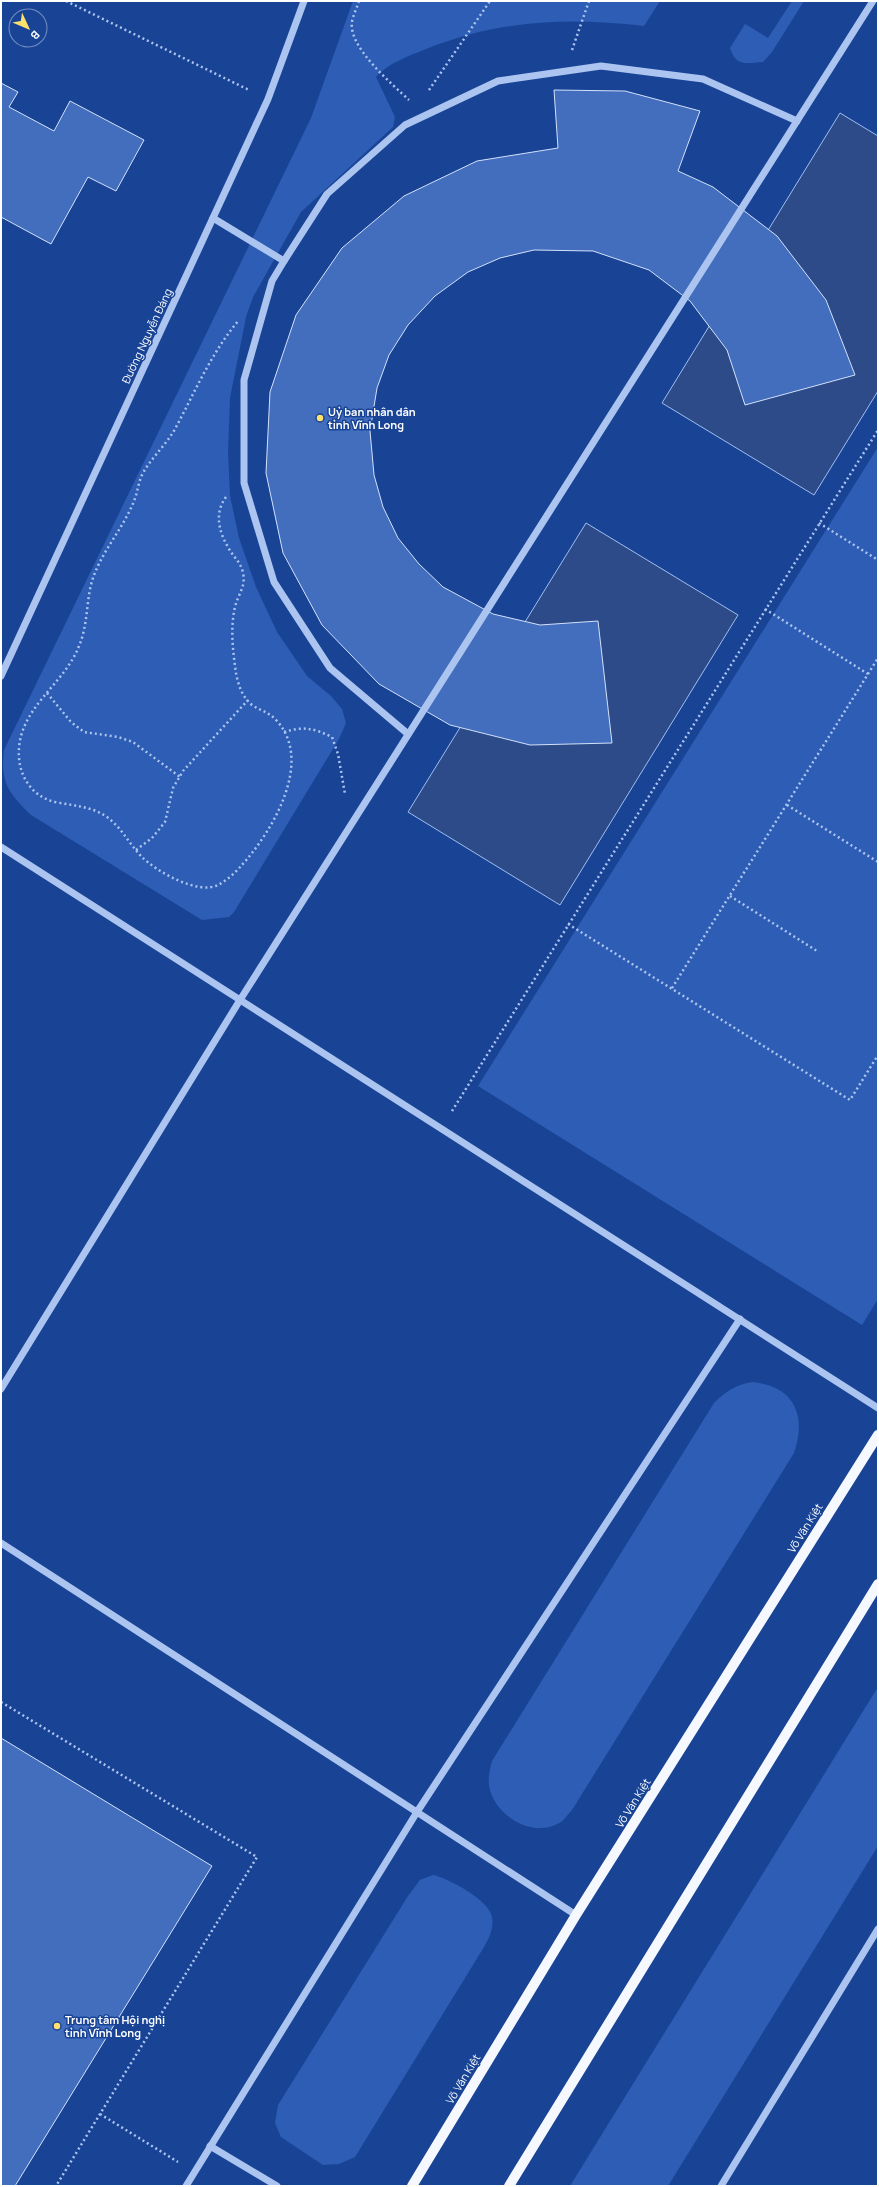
<svg xmlns="http://www.w3.org/2000/svg" width="879" height="2187" viewBox="0 0 879 2187" font-family="Manrope,sans-serif">
  <rect width="100%" height="100%" fill="#194496"/>
  <g fill="#2d5db4">
    <path d="M 353,1 L 660,1 L 644,26 C 566,17 500,20 426,49 C 409,56 388,63 376,77 L 395,117 L 393,127 L 301,212 L 253,297 L 246,317 L 230,398 L 228,452 L 230,496 L 239,538 L 256,587 L 277,632 L 307,676 L 331,696 L 342,709 L 346,723 L 339,739 L 234,912 L 229,917 L 202,920 L 31,815 C 9,793 0,783 4,750 L 311,118 Z"/>
    <path d="M 792,1 L 804,1 L 772,52 L 763,62 C 746,63 736,67 730,48 L 745,24 L 768,38 Z"/>
    <polygon points="878,447 878,1299 862,1325 478,1086"/>
    <path d="M 752,1382 C 794,1386 807,1415 794,1453 L 572,1810 C 568,1814 564,1821 559,1823 C 532,1839 493,1815 489,1785 C 488,1777 490,1768 492,1761 L 714,1403 C 725,1392 735,1385 752,1382 Z"/>
    <polygon points="878,1687 878,1846 668,2186 570,2186"/>
    <path d="M 433,1875 C 448,1878 489,1900 492,1917 C 494,1929 489,1938 484,1947 L 355,2157 L 339,2164 L 323,2165 L 281,2137 L 275,2123 L 278,2105 L 408,1896 L 420,1880 Z"/>
  </g>
  <g fill="#2c4b88" stroke="#9fbef2">
    <polygon points="840,113 878,136 878,391 814,495 662,403"/>
    <polygon points="586,523 738,615 560,905 408,812"/>
  </g>
  <g fill="#426ebd" stroke="#d3e1fb">
    <polygon points="1,83 18,92 9,107 54,131 70,101 144,140 116,191 88,177 51,244 1,217"/>
    <polygon points="554,90 625,91 700,111 678,171 713,187 777,236 826,300 855,375 745,405 727,350 690,301 649,270 593,251 534,250 500,258 468,272 435,296 408,325 389,355 377,388 370,431 374,475 383,507 398,538 419,564 443,587 493,614 540,625 598,621 612,743 530,745 450,725 379,684 322,625 283,553 266,473 270,392 296,315 342,248 404,196 477,161 558,148"/>
    <polygon points="1,1738 212,1866 15,2186 1,2186"/>
  </g>
  <g fill="none" stroke-linecap="round" stroke-linejoin="round">
    <g stroke="#acc4f0" stroke-width="2.5" stroke-dasharray="2 3" stroke-linecap="butt">
      <polyline points="66,1 249,90"/>
      <path d="M 359,1 C 357,8 353,15 352,22 C 348,47 392,84 409,100"/>
      <polyline points="572,50 589,1"/>
      <polyline points="429,90 490,1"/>
      <path d="M 226,497 C 214,513 219,532 228,547 C 233,557 241,562 243,573 C 246,587 238,594 235,607 C 230,628 233,652 236,673 C 238,684 242,697 252,705 C 261,711 269,712 277,721 C 314,762 272,832 241,866 C 235,873 226,881 218,885 C 198,895 157,872 142,857 C 129,844 122,828 107,817 C 91,806 74,806 55,802 C 30,796 17,773 19,748 C 22,706 65,683 79,646 C 88,625 86,602 92,581 C 101,552 123,529 134,501 C 138,492 138,482 143,473 C 152,457 166,445 175,429 C 195,392 211,353 239,320"/>
      <polyline points="819,523 878,560"/>
      <polyline points="765,609 868,674"/>
      <polyline points="47,693 71,722 84,732 118,737 133,742 180,777"/>
      <path d="M 284,732 C 304,726 313,728 332,737 L 338,754 L 345,794"/>
      <polyline points="787,805 878,862"/>
      <polyline points="136,850 152,838 165,822 173,788 183,771 248,700"/>
      <polyline points="730,896 817,951"/>
      <polyline points="568,924 850,1100 878,1055"/>
      <polyline points="672,988 878,658"/>
      <polyline points="452,1111 878,430"/>
      <polyline points="1,1702 257,1857 56,2186"/>
      <polyline points="100,2114 178,2162"/>
    </g>
    <g stroke="#acc4f0" stroke-width="7">
      <polyline points="213,218 284,261"/>
      <polyline points="1,676 268,99 304,1"/>
      <polyline points="408,734 330,668 274,582 244,483 244,380 272,281 284,261 327,194 405,125 498,81 601,66 703,79 797,121"/>
      <polyline points="1,847 878,1408"/>
      <polyline points="1,1389 240,1000 873,1"/>
      <polyline points="1,1543 576,1915"/>
      <polyline points="210,2146 277,2186"/>
      <polyline points="186,2186 417,1812 740,1319"/>
      <polyline points="721,2186 878,1929"/>
    </g>
    <g stroke="#f5f8ff" stroke-width="10">
      <polyline points="412,2186 576,1915 878,1435"/>
      <polyline points="509,2186 878,1584"/>
    </g>
  </g>
  <g fill="#ffe26b" stroke="#194496" stroke-width="1.5">
    <circle cx="320" cy="418" r="4"/>
    <circle cx="57" cy="2026" r="4"/>
  </g>
  <g text-anchor="middle" stroke-width="3" stroke-linejoin="round" paint-order="stroke">
    <g font-size="11" fill="#fff" stroke="#194496">
      <text transform="translate(147 336) rotate(-65)" y="4">Đường Nguyễn Đáng</text>
      <text transform="translate(805 1528) rotate(-58)" y="4">Võ Văn Kiệt</text>
      <text transform="translate(633 1803) rotate(-58)" y="4">Võ Văn Kiệt</text>
      <text transform="translate(463 2079) rotate(-59)" y="4">Võ Văn Kiệt</text>
    </g>
    <g font-size="11" font-weight="bold" fill="#fff" stroke="#194496" text-anchor="start">
      <text x="328" y="416">Uỷ ban nhân dân<tspan x="328" dy="13">tỉnh Vĩnh Long</tspan></text>
      <text x="65" y="2024">Trung tâm Hội nghị<tspan x="65" dy="13">tỉnh Vĩnh Long</tspan></text>
    </g>
  </g>
  <rect width="879" height="2187" fill="none" stroke="#ffffff" stroke-width="4"/>
  <g transform="translate(28 28) rotate(134)"><circle r="19" fill="#194496" stroke="#758fc0"/>
  <path d="M0-3L7 15L0 10L-7 15Z" fill="#ffe26b"/>
  <text y="-6" font-size="11" font-weight="bold" text-anchor="middle" fill="#ffffff">B</text>
  </g>
</svg>
